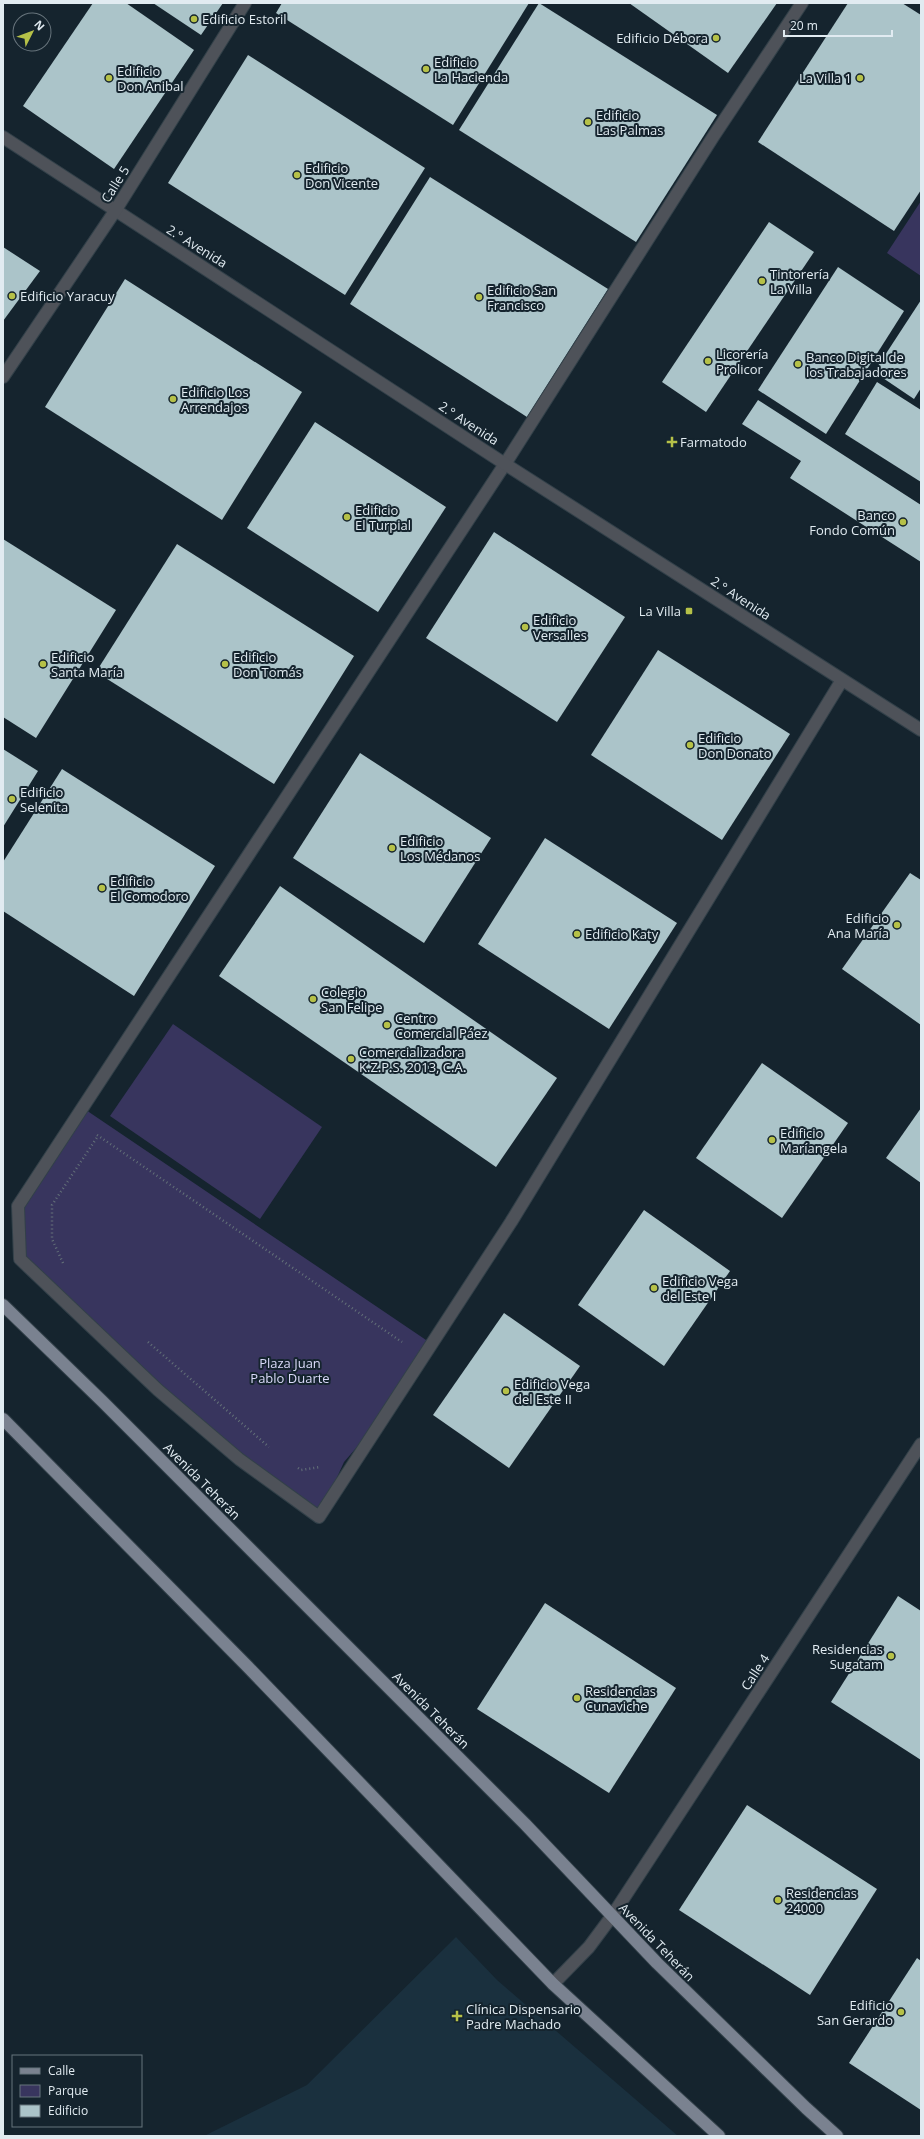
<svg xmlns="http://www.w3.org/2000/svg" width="924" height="2139" viewBox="0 0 924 2139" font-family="'Open Sans',sans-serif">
  <rect width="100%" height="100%" fill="#15242e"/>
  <polygon fill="#1a303e" points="456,1937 497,1980 678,2136 204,2136 307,2085"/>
  <g fill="#38355e">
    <polygon points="921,201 921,276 887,253"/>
    <polygon points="173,1024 322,1127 260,1219 110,1116"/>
    <polygon points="83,1108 429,1342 388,1411 344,1462 319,1517 239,1459 20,1259 18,1206"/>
  </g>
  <g fill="#abc4c9">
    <polygon points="93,3 126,3 194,50 114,169 23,106"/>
    <polygon points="153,3 223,3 201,35"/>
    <polygon points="282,3 529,3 453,125 276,13"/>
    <polygon points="539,3 717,115 636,242 459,130"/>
    <polygon points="629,3 777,3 728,73"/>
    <polygon points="848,3 902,3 921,15 921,190 894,231 758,142"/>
    <polygon points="248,55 425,168 345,295 168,183"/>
    <polygon points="430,177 608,289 527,417 350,304"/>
    <polygon points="769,222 814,252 706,412 662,382"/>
    <polygon points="3,247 40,271 3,321"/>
    <polygon points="838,267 904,311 826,434 758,390"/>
    <polygon points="125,279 302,392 222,520 45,407"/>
    <polygon points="921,300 921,388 914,399 874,372"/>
    <polygon points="877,382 921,410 921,482 845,434"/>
    <polygon points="758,400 921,505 921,562 790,478 801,461 742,424"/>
    <polygon points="315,422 446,507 378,612 247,528"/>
    <polygon points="494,532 625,617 557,722 426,638"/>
    <polygon points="3,539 116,610 36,738 3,717"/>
    <polygon points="177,544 354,656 274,784 96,672"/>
    <polygon points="658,650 790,734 722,840 591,755"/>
    <polygon points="3,749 38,771 3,827"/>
    <polygon points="360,753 491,838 424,943 293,858"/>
    <polygon points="62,769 215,866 134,996 3,911 3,862"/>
    <polygon points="545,838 677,923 609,1029 478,944"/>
    <polygon points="910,873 921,880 921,1025 842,969"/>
    <polygon points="280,886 557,1078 496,1167 219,976"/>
    <polygon points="762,1063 848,1123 782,1218 696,1158"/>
    <polygon points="921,1108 921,1183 886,1158"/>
    <polygon points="644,1210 730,1271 664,1366 578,1305"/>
    <polygon points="504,1313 580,1366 509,1468 433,1415"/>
    <polygon points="898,1596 921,1611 921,1760 831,1702"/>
    <polygon points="545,1603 676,1688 609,1793 477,1709"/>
    <polygon points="747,1805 877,1889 810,1995 679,1910"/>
    <polygon points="917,1958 921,1961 921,2110 849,2063"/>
  </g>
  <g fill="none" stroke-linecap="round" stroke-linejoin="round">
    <defs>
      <g id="minor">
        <polyline points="802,3 713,137 505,464 18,1206 20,1259 158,1390 239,1459 319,1517 511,1222 842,680"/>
        <polyline points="3,137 505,464 921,730"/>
        <polyline points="3,377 115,211 245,3"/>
        <polyline points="553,1984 589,1947 612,1916 921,1444"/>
      </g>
      <g id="major">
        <polyline points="3,1305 102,1401 525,1824 657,1963 806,2108 837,2136"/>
        <polyline points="3,1419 248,1667 553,1984 719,2136"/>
      </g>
    </defs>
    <use href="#minor" stroke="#324049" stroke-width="14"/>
    <use href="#major" stroke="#324049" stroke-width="14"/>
    <g stroke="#647179" stroke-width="2.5" stroke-dasharray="1 3" stroke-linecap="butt">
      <polyline points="97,1135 402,1342"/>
      <polyline points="63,1263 52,1239 52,1205 98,1136"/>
      <polyline points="148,1342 269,1447"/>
      <polyline points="298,1468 301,1470 320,1467"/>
    </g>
    <use href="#minor" stroke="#4e5259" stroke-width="12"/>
    <use href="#major" stroke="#7a8290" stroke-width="12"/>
  </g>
  <g fill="#b6c148" stroke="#15242e" stroke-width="1.5">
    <circle cx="194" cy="19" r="4"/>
    <circle cx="716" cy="38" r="4"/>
    <circle cx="426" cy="69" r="4"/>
    <circle cx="109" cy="78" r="4"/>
    <circle cx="860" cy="78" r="4"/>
    <circle cx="588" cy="122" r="4"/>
    <circle cx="297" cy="175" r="4"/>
    <circle cx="762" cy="281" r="4"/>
    <circle cx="12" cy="296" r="4"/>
    <circle cx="479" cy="297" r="4"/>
    <circle cx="708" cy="361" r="4"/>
    <circle cx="798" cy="364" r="4"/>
    <circle cx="173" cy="399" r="4"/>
    <path d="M670 436h4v4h4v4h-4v4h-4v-4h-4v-4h4z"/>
    <circle cx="347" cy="517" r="4"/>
    <circle cx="903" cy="522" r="4"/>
    <rect x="685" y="607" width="8" height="8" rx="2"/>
    <circle cx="525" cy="627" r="4"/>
    <circle cx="43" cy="664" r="4"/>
    <circle cx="225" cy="664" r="4"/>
    <circle cx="690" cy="745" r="4"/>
    <circle cx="12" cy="799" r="4"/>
    <circle cx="392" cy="848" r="4"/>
    <circle cx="102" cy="888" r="4"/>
    <circle cx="897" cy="925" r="4"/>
    <circle cx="577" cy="934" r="4"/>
    <circle cx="313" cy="999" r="4"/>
    <circle cx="387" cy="1025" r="4"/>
    <circle cx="351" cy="1059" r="4"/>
    <circle cx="772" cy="1140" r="4"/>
    <circle cx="654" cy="1288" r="4"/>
    <circle cx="506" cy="1391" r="4"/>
    <circle cx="891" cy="1656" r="4"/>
    <circle cx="577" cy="1698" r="4"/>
    <circle cx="778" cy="1900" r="4"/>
    <circle cx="901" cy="2012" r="4"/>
    <path d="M455 2010h4v4h4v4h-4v4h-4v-4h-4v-4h4z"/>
  </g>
  <g text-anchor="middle" stroke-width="4" stroke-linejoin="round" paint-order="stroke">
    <g font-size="13" fill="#e1ebf1" stroke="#15242e" text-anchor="start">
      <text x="202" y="24">Edificio Estoril</text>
      <text x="708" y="43" text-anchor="end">Edificio Débora</text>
      <text x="434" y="67">Edificio<tspan x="434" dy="15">La Hacienda</tspan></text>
      <text x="117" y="76">Edificio<tspan x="117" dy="15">Don Anibal</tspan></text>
      <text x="852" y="83" text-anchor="end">La Villa 1</text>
      <text x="596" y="120">Edificio<tspan x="596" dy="15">Las Palmas</tspan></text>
      <text x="305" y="173">Edificio<tspan x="305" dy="15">Don Vicente</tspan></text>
      <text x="770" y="279">Tintorería<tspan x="770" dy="15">La Villa</tspan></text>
      <text x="487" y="295">Edificio San<tspan x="487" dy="15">Francisco</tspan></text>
      <text x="20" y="301">Edificio Yaracuy</text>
      <text x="716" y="359">Licorería<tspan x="716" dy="15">Prolicor</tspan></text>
      <text x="806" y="362">Banco Digital de<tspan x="806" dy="15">los Trabajadores</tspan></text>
      <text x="181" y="397">Edificio Los<tspan x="181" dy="15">Arrendajos</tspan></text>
      <text x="680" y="447">Farmatodo</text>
      <text x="355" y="515">Edificio<tspan x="355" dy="15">El Turpial</tspan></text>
      <text x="895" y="520" text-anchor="end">Banco<tspan x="895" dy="15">Fondo Común</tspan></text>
      <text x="681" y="616" text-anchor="end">La Villa</text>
      <text x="533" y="625">Edificio<tspan x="533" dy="15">Versalles</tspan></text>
      <text x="51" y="662">Edificio<tspan x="51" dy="15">Santa María</tspan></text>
      <text x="233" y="662">Edificio<tspan x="233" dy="15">Don Tomás</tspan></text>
      <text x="698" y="743">Edificio<tspan x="698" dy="15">Don Donato</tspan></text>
      <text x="20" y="797">Edificio<tspan x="20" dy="15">Selenita</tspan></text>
      <text x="400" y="846">Edificio<tspan x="400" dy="15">Los Médanos</tspan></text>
      <text x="110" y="886">Edificio<tspan x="110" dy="15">El Comodoro</tspan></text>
      <text x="889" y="923" text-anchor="end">Edificio<tspan x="889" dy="15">Ana María</tspan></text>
      <text x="585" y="939">Edificio Katy</text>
      <text x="321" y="997">Colegio<tspan x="321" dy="15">San Felipe</tspan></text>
      <text x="395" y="1023">Centro<tspan x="395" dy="15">Comercial Páez</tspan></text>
      <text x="359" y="1057">Comercializadora<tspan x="359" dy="15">K.Z.P.S. 2013, C.A.</tspan></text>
      <text x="780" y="1138">Edificio<tspan x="780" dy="15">Maríangela</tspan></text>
      <text x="662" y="1286">Edificio Vega<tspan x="662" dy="15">del Este I</tspan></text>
      <text x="514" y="1389">Edificio Vega<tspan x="514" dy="15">del Este II</tspan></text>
      <text x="883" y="1654" text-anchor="end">Residencias<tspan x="883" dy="15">Sugatam</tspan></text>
      <text x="585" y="1696">Residencias<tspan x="585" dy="15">Cunaviche</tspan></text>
      <text x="786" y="1898">Residencias<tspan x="786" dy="15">24000</tspan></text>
      <text x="893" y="2010" text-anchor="end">Edificio<tspan x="893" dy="15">San Gerardo</tspan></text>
      <text x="466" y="2014">Clínica Dispensario<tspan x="466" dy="15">Padre Machado</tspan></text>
    </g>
    <g font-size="13" fill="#e1ebf1" stroke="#15242e">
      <text transform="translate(115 184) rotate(-58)" y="5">Calle 5</text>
      <text transform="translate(197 246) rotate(32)" y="5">2.° Avenida</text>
      <text transform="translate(469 423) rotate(33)" y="5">2.° Avenida</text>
      <text transform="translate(741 598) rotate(33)" y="5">2.° Avenida</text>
      <text transform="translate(202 1481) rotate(45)" y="5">Avenida Teherán</text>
      <text transform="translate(755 1672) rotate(-57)" y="5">Calle 4</text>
      <text transform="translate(431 1710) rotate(45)" y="5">Avenida Teherán</text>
      <text transform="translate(657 1942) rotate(46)" y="5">Avenida Teherán</text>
    </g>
    <g font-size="13" fill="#dadaf9" stroke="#15242e">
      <text x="290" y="1368">Plaza Juan<tspan x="290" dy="15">Pablo Duarte</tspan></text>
    </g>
  </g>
  <rect width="924" height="2139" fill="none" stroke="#e1ebf1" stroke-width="8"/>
  <rect x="12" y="2055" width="130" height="72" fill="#15242e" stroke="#67747c"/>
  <rect x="20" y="2068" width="20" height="6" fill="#7a8290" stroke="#67747c"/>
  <text x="48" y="2075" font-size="12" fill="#e1ebf1">Calle</text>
  <rect x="20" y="2085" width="20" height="12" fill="#38355e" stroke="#67747c"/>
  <text x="48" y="2095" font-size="12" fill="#e1ebf1">Parque</text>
  <rect x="20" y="2105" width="20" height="12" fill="#abc4c9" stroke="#67747c"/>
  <text x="48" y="2115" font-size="12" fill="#e1ebf1">Edificio</text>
  <g transform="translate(32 32) rotate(48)"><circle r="19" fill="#15242e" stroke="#67747c"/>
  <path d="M0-3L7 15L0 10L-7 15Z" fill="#b6c148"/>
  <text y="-6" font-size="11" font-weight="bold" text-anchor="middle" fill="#e1ebf1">N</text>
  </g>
  <path d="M784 30v6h108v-6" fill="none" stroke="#e1ebf1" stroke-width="2"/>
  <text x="790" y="30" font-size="12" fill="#e1ebf1" stroke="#15242e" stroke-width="3" paint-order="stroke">20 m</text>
</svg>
